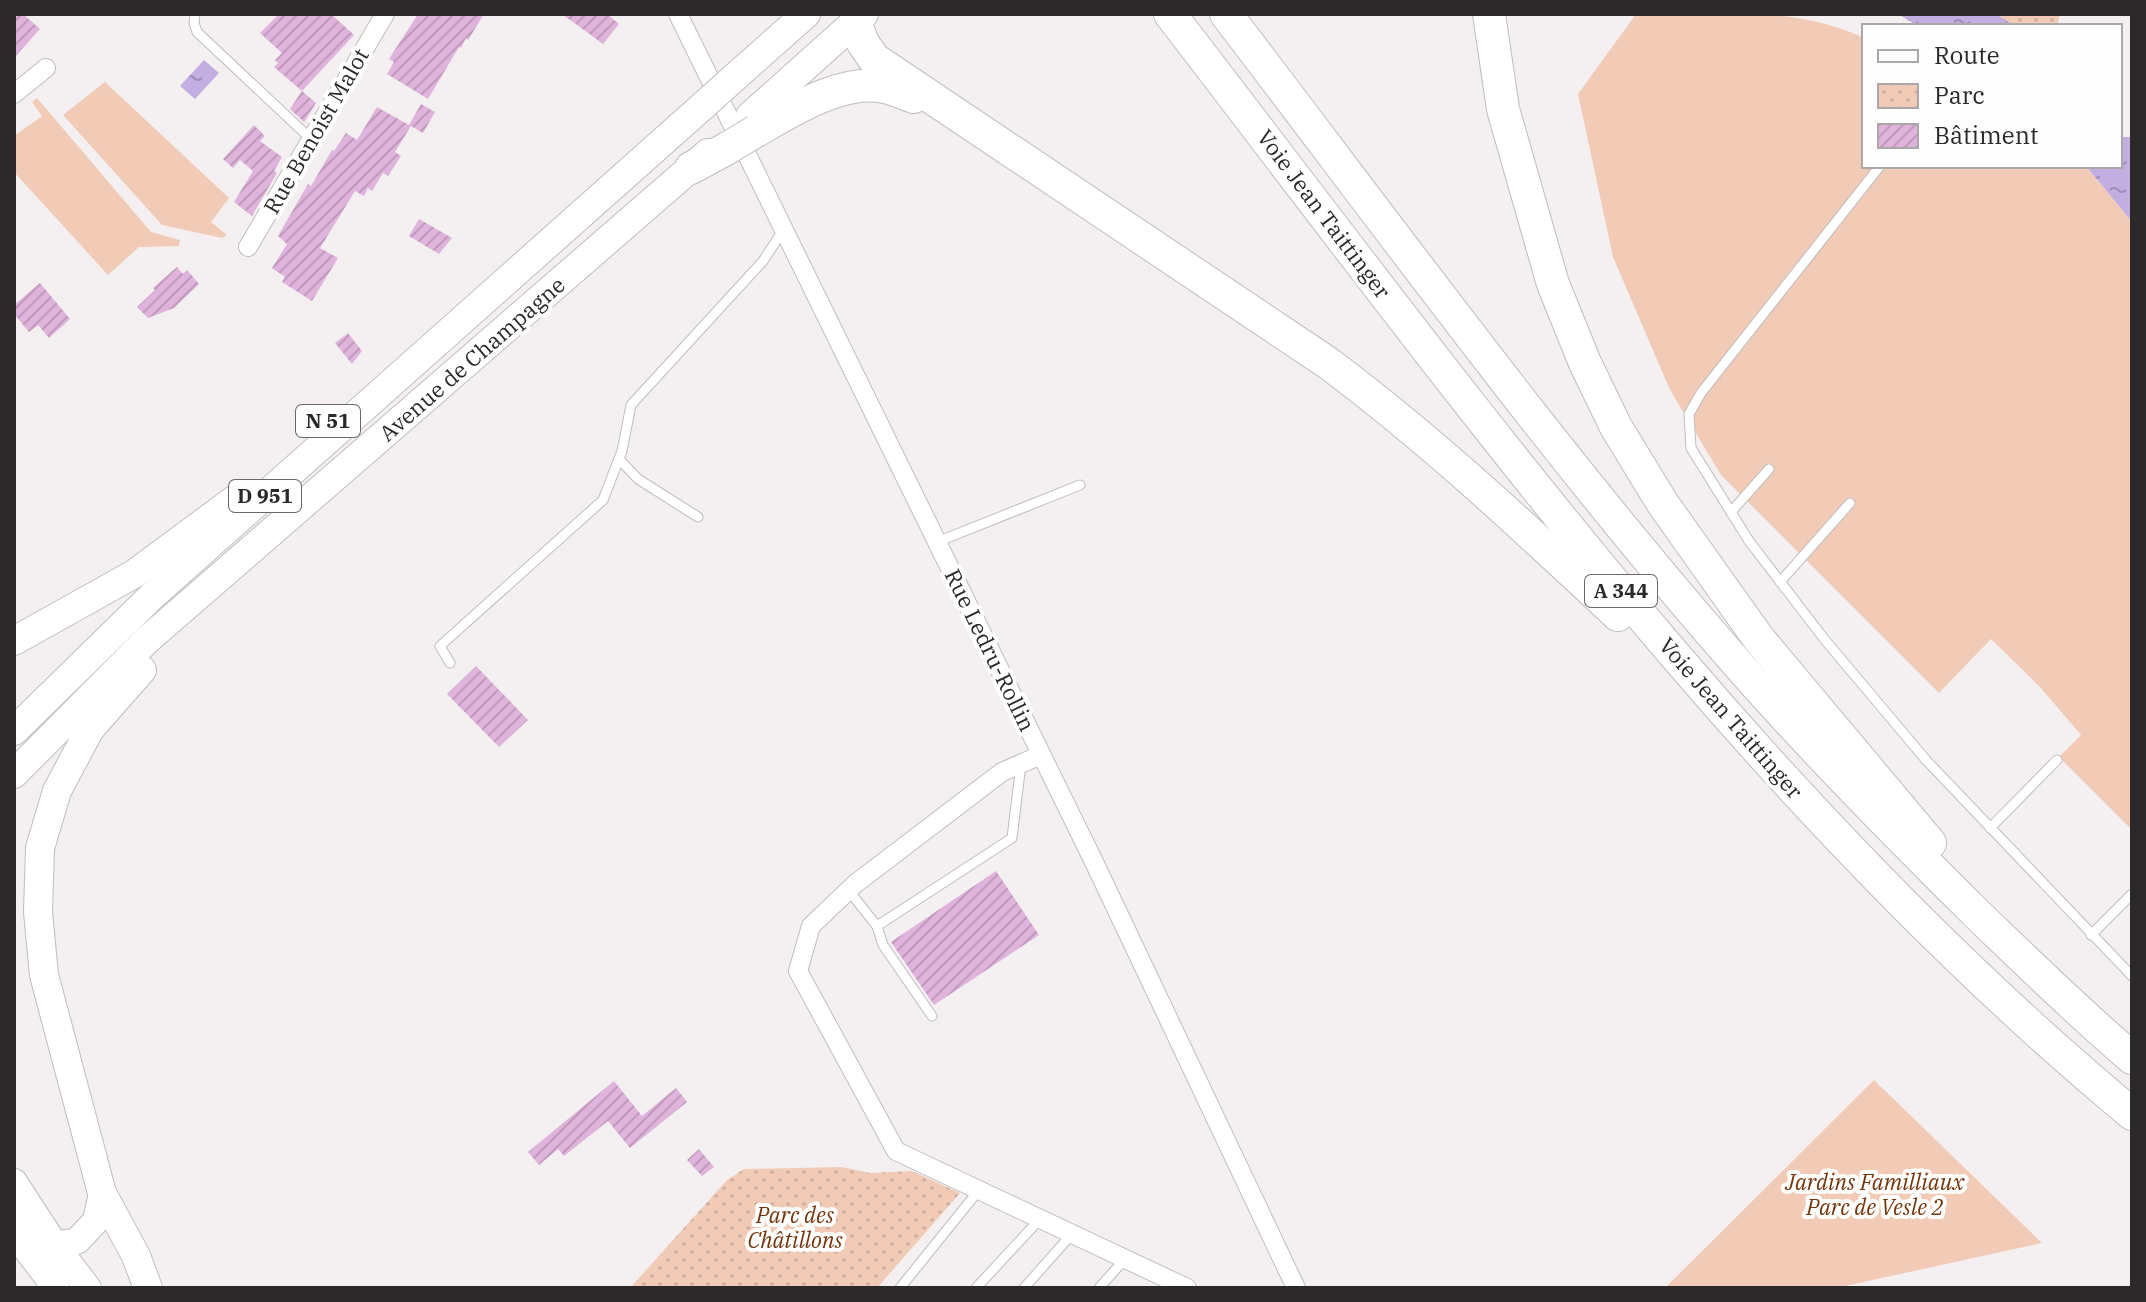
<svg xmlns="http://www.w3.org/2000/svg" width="2146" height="1302" viewBox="0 0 2146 1302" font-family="'IBM Plex Serif',serif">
  <defs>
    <pattern id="park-dots" width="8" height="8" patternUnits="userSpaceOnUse" patternTransform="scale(2)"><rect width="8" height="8" fill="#f2cbb7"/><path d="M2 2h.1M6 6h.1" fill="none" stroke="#d0ae9d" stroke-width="1.8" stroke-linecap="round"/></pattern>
    <pattern id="water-ripples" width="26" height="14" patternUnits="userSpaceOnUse" patternTransform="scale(2)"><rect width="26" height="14" fill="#c2aee0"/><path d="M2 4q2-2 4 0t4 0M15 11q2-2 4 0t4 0" fill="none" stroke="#9e8eb6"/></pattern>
    <pattern id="building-hatch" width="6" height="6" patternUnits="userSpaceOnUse" patternTransform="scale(2)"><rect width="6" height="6" fill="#dfb3db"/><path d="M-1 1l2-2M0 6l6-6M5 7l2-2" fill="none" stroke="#c09abc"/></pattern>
  </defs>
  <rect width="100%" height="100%" fill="#f4f0f1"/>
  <g fill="url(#park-dots)">
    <polygon points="1996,14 2060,14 2058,24 2062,26 2015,26"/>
    <polygon points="841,1167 870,1173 912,1171 960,1193 877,1288 630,1288 727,1180 744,1169"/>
  </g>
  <g fill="#f2cbb7">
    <path d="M 1636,14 C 1712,14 1794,5 1864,38 L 1864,166 L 2086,166 L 2132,222 L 2132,830 L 2059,757 L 2081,735 L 2040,687 L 1991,639 L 1939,693 L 1721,475 L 1670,390 L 1613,257 L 1578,94 Z"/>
    <polygon points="105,82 229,198 211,222 227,235 222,238 162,225 63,115"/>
    <polygon points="37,98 151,232 180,240 179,246 139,247 108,275 14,172 14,136 42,116 32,102"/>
    <polygon points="1874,1080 2042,1243 1836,1288 1665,1288"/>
  </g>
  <g fill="url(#water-ripples)">
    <polygon points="1898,14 1996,14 2015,26 1918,26"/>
    <polygon points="204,60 219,73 195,99 180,86"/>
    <polygon points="2120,137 2132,137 2132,222 2086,166 2120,166"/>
  </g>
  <g fill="url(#building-hatch)">
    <polygon points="14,14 23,14 40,29 14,58"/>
    <polygon points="279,14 331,14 354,35 302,91 316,103 304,122 290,109 302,91 274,67 278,63 275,60 282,53 260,33"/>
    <polygon points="418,14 484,14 468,40 466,38 461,48 459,47 428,99 387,74 394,62 389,59"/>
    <polygon points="562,14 607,14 619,24 603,44"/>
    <polygon points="421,104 435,112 423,133 411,126 395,152 401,156 388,176 383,173 372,191 368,188 364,196 355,191 320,248 338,258 312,301 282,282 285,277 272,268 287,244 278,236 308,184 311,186 332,150 334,151 346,133 357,140 377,107 409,125"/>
    <polygon points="254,125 265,136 260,141 282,157 274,171 277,173 252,216 234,202 253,171 240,160 233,168 223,159"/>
    <polygon points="419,219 452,238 439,254 409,236"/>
    <polygon points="177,267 183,274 187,270 199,284 174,308 148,318 137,307 155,290 153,288"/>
    <polygon points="40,283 70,319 49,338 38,325 29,332 14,314 14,305"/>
    <polygon points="348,333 362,351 352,364 335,343"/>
    <polygon points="476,666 528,720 499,747 447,694"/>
    <polygon points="996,871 1039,935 934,1005 891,942"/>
    <polygon points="614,1081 642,1116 676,1088 687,1102 630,1148 608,1121 564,1156 558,1149 539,1165 528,1152"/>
    <polygon points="699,1149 714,1167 702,1176 687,1160"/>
  </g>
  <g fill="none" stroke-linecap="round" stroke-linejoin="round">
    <defs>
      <g id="lane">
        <polyline points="195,14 194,23 197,32 311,139"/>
        <polyline points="1880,166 1701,393 1689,414 1691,448 1749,541 1825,640 1926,760 2132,976"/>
        <polyline points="619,459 638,479 698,517"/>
        <polyline points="1731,512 1769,469"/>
        <polyline points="937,542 1080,485"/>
        <polyline points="1780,582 1850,503"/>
        <polyline points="450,663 440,646 603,500 622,451 631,405 763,261 784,229"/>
        <polyline points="1990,828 2057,760"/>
        <polyline points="849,891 877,926 1012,838 1021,764"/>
        <polyline points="877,926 883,945 932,1016"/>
        <polyline points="2091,935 2132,894"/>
        <polyline points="900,1288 979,1190"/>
        <polyline points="976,1288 1040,1219"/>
        <polyline points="1024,1288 1072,1234"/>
        <polyline points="1099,1288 1125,1259"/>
      </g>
      <g id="street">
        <polyline points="678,14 1095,864 1296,1288"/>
        <polyline points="14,94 46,68"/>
        <polyline points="248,247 385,14"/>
        <polyline points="1041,755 1002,772 855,884 811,926 798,971 896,1151 1187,1288"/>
      </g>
      <g id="secondary">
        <polyline points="14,1182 55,1245 88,1288"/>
        <polyline points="14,1220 23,1228 55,1245 77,1241 96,1221 102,1193"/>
        <polyline points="14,1233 56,1288"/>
      </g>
      <g id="primary">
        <polyline points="735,77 806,14"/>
        <polyline points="750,116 864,14"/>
        <polyline points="14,641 134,574 238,497"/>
        <polyline points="142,670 90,729 57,791 40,848 38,912 44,975 102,1193 136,1256 148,1288"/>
        <polyline points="14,731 152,596 705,104"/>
        <polyline points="14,774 147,640 708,153"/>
      </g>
      <g id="highway">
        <path d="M 1170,14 C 1467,400 1755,801 2132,1114"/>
        <path d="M 1226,14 C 1395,235 1559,461 1743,670 C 1818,755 1898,836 1979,916 C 2029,964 2079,1013 2132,1058"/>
        <polyline points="1489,14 1503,109 1553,284 1585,363 1616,427 1663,504 1759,639 1930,843"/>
        <path d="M 855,22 L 863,43 L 874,59 L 1328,363 C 1431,440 1524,527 1618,615"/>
        <path d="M 756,131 C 791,111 842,78 885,87 C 895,89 905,94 914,97"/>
        <polyline points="691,168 726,149"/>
      </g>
    </defs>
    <use href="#lane" stroke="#c0bdbe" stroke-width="11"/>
    <use href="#street" stroke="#c0bdbe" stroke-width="20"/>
    <use href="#secondary" stroke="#c0bdbe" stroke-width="28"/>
    <use href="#primary" stroke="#c0bdbe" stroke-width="30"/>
    <use href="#highway" stroke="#c0bdbe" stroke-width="34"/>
    <use href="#lane" stroke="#fff" stroke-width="9"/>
    <use href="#street" stroke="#fff" stroke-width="18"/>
    <use href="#secondary" stroke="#fff" stroke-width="26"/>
    <use href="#primary" stroke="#fff" stroke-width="28"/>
    <use href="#highway" stroke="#fff" stroke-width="32"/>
    <defs>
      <polyline id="primary-bridge" points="705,104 735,77"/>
      <polyline id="highway-bridge" points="726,149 756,131"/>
    </defs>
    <use href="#primary-bridge" stroke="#c0bdbe" stroke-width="30" stroke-linecap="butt"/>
    <use href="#highway-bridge" stroke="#c0bdbe" stroke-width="34" stroke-linecap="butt"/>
    <use href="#primary-bridge" stroke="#fff" stroke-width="28"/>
    <use href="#highway-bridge" stroke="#fff" stroke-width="32"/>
  </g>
  <g text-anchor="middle" stroke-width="8" stroke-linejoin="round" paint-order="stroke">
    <g fill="#fffefe" stroke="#6a6869" stroke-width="2">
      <rect x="296" y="405" width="64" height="32" rx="6"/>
      <rect x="229" y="480" width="72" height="32" rx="6"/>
      <rect x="1585" y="575" width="72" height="32" rx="6"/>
    </g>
    <g font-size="20" font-weight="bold" fill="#2a2829">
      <text x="328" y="428">N 51</text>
      <text x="265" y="503">D 951</text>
      <text x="1621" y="598">A 344</text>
    </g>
    <g font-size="22" fill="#2a2829" stroke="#fffefe">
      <text transform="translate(316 131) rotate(-60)" y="8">Rue Benoist Malot</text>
      <text transform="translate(1324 214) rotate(53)" y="8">Voie Jean Taittinger</text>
      <text transform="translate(472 359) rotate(-41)" y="8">Avenue de Champagne</text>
      <text transform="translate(990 650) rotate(64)" y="8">Rue Ledru-Rollin</text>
      <text transform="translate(1731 718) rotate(49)" y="8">Voie Jean Taittinger</text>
    </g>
    <g font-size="22" font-style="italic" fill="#74350b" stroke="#fffefe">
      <text x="1875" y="1190">Jardins Familliaux<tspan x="1875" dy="25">Parc de Vesle 2</tspan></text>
      <text x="795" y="1223">Parc des<tspan x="795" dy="25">Châtillons</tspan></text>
    </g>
  </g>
  <rect width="2146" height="1302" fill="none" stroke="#2a2829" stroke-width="32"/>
  <rect x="1862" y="24" width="260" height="144" fill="#fffefe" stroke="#aaa8a9" stroke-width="2"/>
  <rect x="1878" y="50" width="40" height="12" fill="#ffffff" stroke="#aaa8a9" stroke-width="2"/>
  <text x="1934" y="64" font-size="24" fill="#2a2829">Route</text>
  <rect x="1878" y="84" width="40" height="24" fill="url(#park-dots)" stroke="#aaa8a9" stroke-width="2"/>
  <text x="1934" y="104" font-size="24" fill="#2a2829">Parc</text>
  <rect x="1878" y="124" width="40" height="24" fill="url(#building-hatch)" stroke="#aaa8a9" stroke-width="2"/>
  <text x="1934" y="144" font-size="24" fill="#2a2829">Bâtiment</text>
</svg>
